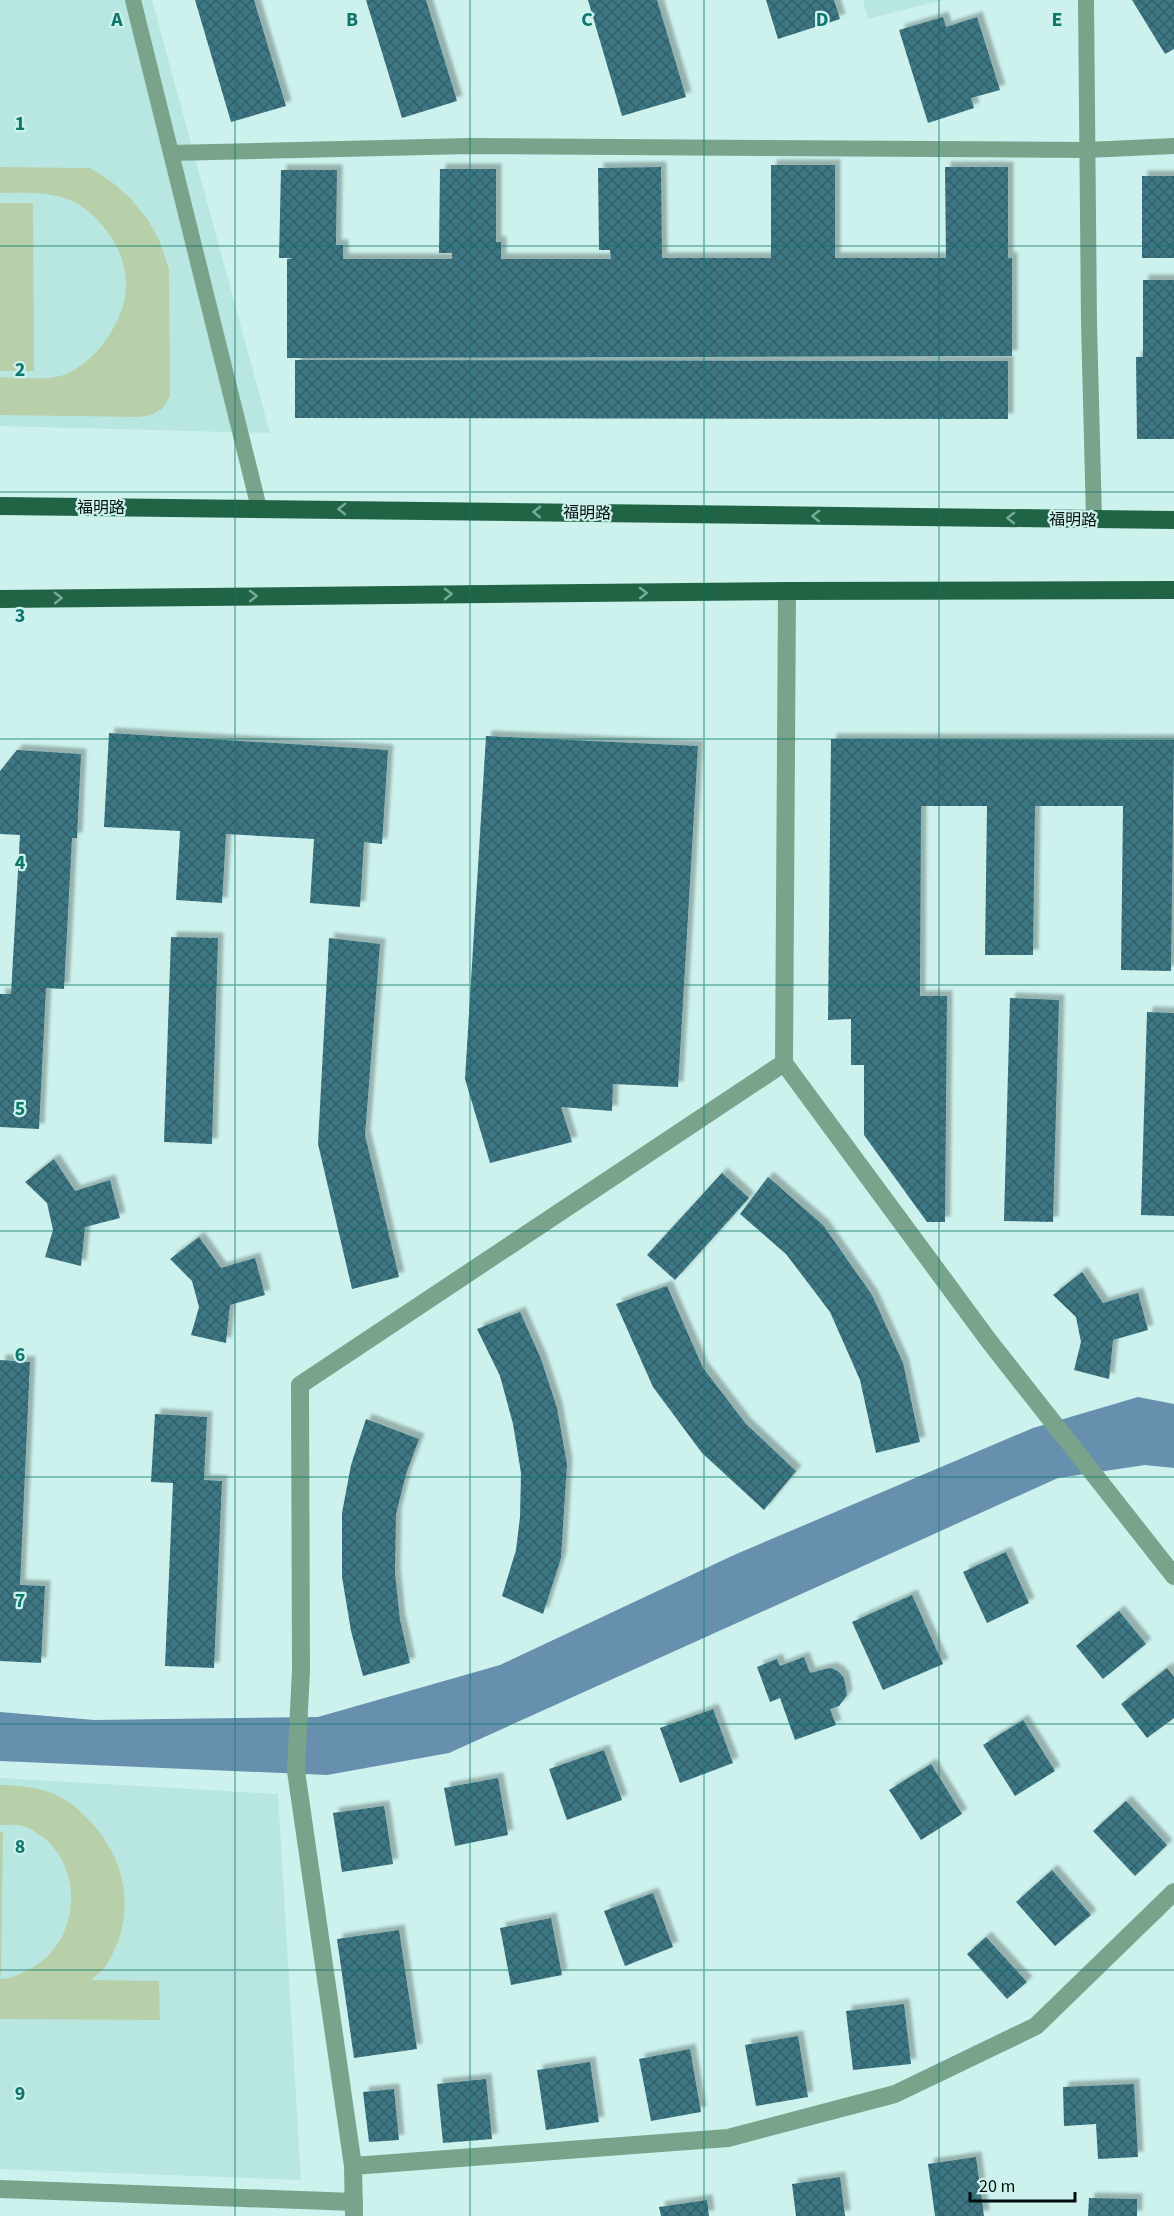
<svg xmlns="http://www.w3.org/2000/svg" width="1174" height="2216" viewBox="0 0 1174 2216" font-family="'Source Sans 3','Noto Sans SC',sans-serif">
  <defs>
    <pattern id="building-cross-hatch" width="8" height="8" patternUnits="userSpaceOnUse" patternTransform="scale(1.5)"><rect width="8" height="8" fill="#3d7784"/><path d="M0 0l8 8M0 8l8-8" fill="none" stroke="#31606a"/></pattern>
    <filter id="shadow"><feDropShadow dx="5.5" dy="-5.5" stdDeviation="1.5" flood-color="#0004"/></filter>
  </defs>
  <rect width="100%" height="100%" fill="#cdf2ed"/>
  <g fill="#b8e7e1">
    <polygon points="0,0 152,0 270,433 0,426"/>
    <polygon points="863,0 943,0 868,19"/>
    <polygon points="0,1778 278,1794 301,2180 0,2169"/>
  </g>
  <g fill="#b8d0a9">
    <path d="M 0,167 L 90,168 L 113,183 L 131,199 L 148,220 L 160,242 L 169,269 L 170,396 L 163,408 L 152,415 L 138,417 L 0,415 L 0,377 C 20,377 45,381 64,375 C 79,369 94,356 103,344 C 130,308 135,272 109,234 C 100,221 87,208 72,201 C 49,191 25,193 0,193 Z"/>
    <polygon points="0,203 33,203 34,371 0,371"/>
    <path d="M 0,1785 C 19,1785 36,1787 54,1794 C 71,1801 85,1815 96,1828 C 129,1868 135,1919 107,1964 C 104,1970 96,1975 91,1980 L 159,1981 L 160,2020 L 0,2019 L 0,1979 C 12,1979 19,1974 30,1969 C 87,1939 85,1849 23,1826 C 16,1824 7,1825 0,1825 Z"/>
    <polygon points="0,1832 3,1832 1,1974 0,1974"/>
  </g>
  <polygon fill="#6790ae" points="1138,1397 1174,1404 1174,1468 1145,1465 1058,1478 449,1753 327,1775 0,1761 0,1712 94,1720 318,1717 500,1665 734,1555 1033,1428"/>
  <g fill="url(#building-cross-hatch)" filter="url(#shadow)">
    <polygon points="195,0 254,0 286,106 231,122"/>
    <polygon points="366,0 426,0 457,101 402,118"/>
    <polygon points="588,0 657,0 686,97 622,116"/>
    <polygon points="766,0 834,0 840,19 778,39"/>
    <polygon points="1132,0 1174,0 1174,49 1165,54"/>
    <polygon points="943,17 946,27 977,17 1000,90 971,98 974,108 928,123 899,30"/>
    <polygon points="771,165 835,165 835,258 946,258 945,167 1008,167 1008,258 1012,258 1012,356 287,358 287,259 294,258 279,258 281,170 337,170 336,245 343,245 343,259 452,259 452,253 439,253 440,169 496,169 496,242 501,242 501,259 611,259 610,250 599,250 598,168 661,167 662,258 771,258"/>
    <rect x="1142" y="176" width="32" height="82"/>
    <polygon points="1143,280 1174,280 1174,439 1137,439 1136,357 1143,357"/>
    <polygon points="295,360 1008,361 1008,419 295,418"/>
    <polygon points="109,733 388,750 382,844 364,842 360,907 310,903 314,839 226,834 222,903 176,900 180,831 104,827"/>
    <polygon points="486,736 698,746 678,1087 613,1084 612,1111 561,1107 572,1142 490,1163 465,1079"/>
    <polygon points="831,739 1174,740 1171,971 1121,970 1123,806 1035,806 1033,955 985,955 987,806 921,806 920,996 947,996 945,1222 927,1222 864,1135 864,1065 851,1065 851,1019 828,1020"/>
    <polygon points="17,750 81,754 77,838 72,838 64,989 46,988 39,1129 0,1127 0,994 11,994 20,835 0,834 0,771"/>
    <polygon points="171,937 218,938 212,1144 164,1142"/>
    <polygon points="329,938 380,944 365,1135 399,1277 352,1289 318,1144"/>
    <polygon points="1010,998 1059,1000 1053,1222 1004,1221"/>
    <polygon points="1147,1012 1174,1013 1174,1216 1141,1215"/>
    <polygon points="54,1159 75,1191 110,1180 120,1218 85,1227 81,1266 45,1257 53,1230 47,1203 25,1182"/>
    <polygon points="722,1173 749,1198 675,1280 647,1255"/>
    <polygon points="768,1177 823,1225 872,1295 903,1363 920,1442 876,1453 860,1380 830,1312 786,1254 740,1214"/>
    <polygon points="199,1237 221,1268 255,1258 265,1295 230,1305 226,1343 191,1335 199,1307 192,1281 170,1259"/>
    <polygon points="1082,1272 1103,1303 1138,1293 1148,1330 1113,1340 1109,1379 1074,1370 1081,1342 1076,1317 1053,1295"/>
    <polygon points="667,1286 703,1368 746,1424 796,1471 764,1510 702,1453 653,1387 616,1304"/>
    <polygon points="520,1312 541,1359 557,1408 567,1464 561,1558 543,1614 502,1596 516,1550 520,1517 521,1473 513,1424 500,1376 477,1329"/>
    <polygon points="0,1360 30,1362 20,1585 45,1586 41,1663 0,1661"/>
    <polygon points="155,1414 207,1417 204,1480 222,1481 214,1668 165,1666 173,1483 151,1482"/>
    <polygon points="366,1419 419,1439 406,1474 396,1514 395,1573 400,1620 410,1663 363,1676 351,1631 342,1577 342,1513 351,1465"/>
    <polygon points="1006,1552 1029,1603 987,1623 963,1572"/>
    <polygon points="912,1595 943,1664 883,1690 852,1622"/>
    <polygon points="1119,1611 1146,1644 1103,1679 1076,1646"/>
    <polygon points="804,1657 810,1673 825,1669 832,1668 839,1672 844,1678 847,1695 839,1706 830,1709 836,1725 795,1740 780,1698 770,1702 757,1667 777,1659 780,1666"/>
    <polygon points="1167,1668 1174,1677 1174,1718 1147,1738 1121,1704"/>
    <polygon points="713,1709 733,1763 680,1783 660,1728"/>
    <polygon points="1023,1720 1055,1771 1015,1796 983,1745"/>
    <polygon points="604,1750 622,1800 567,1820 549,1769"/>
    <polygon points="931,1764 962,1814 921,1840 889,1790"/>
    <polygon points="498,1778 508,1835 455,1846 444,1788"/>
    <polygon points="1126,1801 1167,1845 1135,1876 1093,1831"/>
    <polygon points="384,1806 393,1864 342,1872 333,1813"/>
    <polygon points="1052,1870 1091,1915 1055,1946 1016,1902"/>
    <polygon points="653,1893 673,1947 625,1966 604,1911"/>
    <polygon points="551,1918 562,1975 511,1985 500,1928"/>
    <polygon points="399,1930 417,2049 354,2058 337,1939"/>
    <polygon points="986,1937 1027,1982 1007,1999 967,1954"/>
    <polygon points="904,2004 911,2064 853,2070 846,2011"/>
    <polygon points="798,2036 808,2097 756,2106 745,2045"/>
    <polygon points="690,2049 701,2112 651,2121 639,2059"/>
    <polygon points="590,2062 599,2122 546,2130 537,2070"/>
    <polygon points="486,2079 492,2139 443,2143 437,2084"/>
    <polygon points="1134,2084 1138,2157 1098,2159 1096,2124 1064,2126 1063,2087"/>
    <polygon points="394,2089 399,2140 369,2142 363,2092"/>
    <polygon points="976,2157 984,2216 935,2216 928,2164"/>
    <polygon points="840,2177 845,2216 796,2216 792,2184"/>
    <polygon points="1089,2198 1137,2199 1137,2216 1088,2216"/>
    <polygon points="707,2200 709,2216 661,2216 659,2207"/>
  </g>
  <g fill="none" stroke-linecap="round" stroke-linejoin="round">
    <g stroke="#7aa38c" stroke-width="16">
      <polyline points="133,0 259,508"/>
      <polyline points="1086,0 1089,323 1094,519"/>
      <polyline points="171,153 470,146 1087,150 1174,146"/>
    </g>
    <g stroke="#7aa38c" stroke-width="18">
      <polyline points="787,591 784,1063 989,1341 1174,1576"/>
      <polyline points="353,2166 728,2138 895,2094 1036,2026 1174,1892"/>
      <polyline points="0,2189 354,2202"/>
      <polyline points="354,2216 353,2166 296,1771 301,1670 300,1385 784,1063"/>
    </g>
    <g stroke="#216445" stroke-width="18">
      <polyline points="0,506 1174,520"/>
      <polyline points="0,599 787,591 1174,590"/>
    </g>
  </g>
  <defs><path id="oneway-chevron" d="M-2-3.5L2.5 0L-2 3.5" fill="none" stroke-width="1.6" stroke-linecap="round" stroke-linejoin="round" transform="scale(1.5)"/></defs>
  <g stroke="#77ab99">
    <use href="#oneway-chevron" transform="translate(342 509) rotate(-179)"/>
    <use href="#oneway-chevron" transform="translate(537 512) rotate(-179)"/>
    <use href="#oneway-chevron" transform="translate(816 516) rotate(-179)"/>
    <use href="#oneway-chevron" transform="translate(1011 518) rotate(-179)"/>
    <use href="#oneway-chevron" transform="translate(643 593) rotate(-1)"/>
    <use href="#oneway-chevron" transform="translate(448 594) rotate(-1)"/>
    <use href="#oneway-chevron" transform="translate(253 596) rotate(-1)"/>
    <use href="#oneway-chevron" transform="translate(58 598) rotate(-1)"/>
  </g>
  <path fill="none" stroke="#0f766e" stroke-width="1.5" stroke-opacity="0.55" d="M 235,0 L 235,2216M 470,0 L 470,2216M 704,0 L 704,2216M 939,0 L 939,2216M 0,246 L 1174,246M 0,492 L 1174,492M 0,739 L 1174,739M 0,985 L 1174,985M 0,1231 L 1174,1231M 0,1477 L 1174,1477M 0,1724 L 1174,1724M 0,1970 L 1174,1970"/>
  <g text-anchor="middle" stroke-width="4.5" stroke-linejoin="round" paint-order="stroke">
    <g font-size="16" fill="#030f0d" stroke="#cdf2ed">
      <text x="101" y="513">福明路</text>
      <text transform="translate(587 512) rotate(1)" y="6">福明路</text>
      <text transform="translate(1073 519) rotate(1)" y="6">福明路</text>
    </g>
  </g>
  <g font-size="20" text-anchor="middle" font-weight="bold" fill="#0f766e" stroke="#cdf2ed" stroke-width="4.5" stroke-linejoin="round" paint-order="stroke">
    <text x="117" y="26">A</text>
    <text x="352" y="26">B</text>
    <text x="587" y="26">C</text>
    <text x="822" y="26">D</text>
    <text x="1057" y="26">E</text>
    <text x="20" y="130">1</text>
    <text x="20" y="376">2</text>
    <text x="20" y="622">3</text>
    <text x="20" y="869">4</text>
    <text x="20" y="1115">5</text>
    <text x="20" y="1361">6</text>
    <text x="20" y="1607">7</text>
    <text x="20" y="1853">8</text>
    <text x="20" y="2100">9</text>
  </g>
  <path d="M970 2192v9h105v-9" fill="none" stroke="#030f0d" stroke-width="3"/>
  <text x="979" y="2192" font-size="18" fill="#030f0d" stroke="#cdf2ed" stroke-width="4.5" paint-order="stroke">20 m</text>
</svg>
